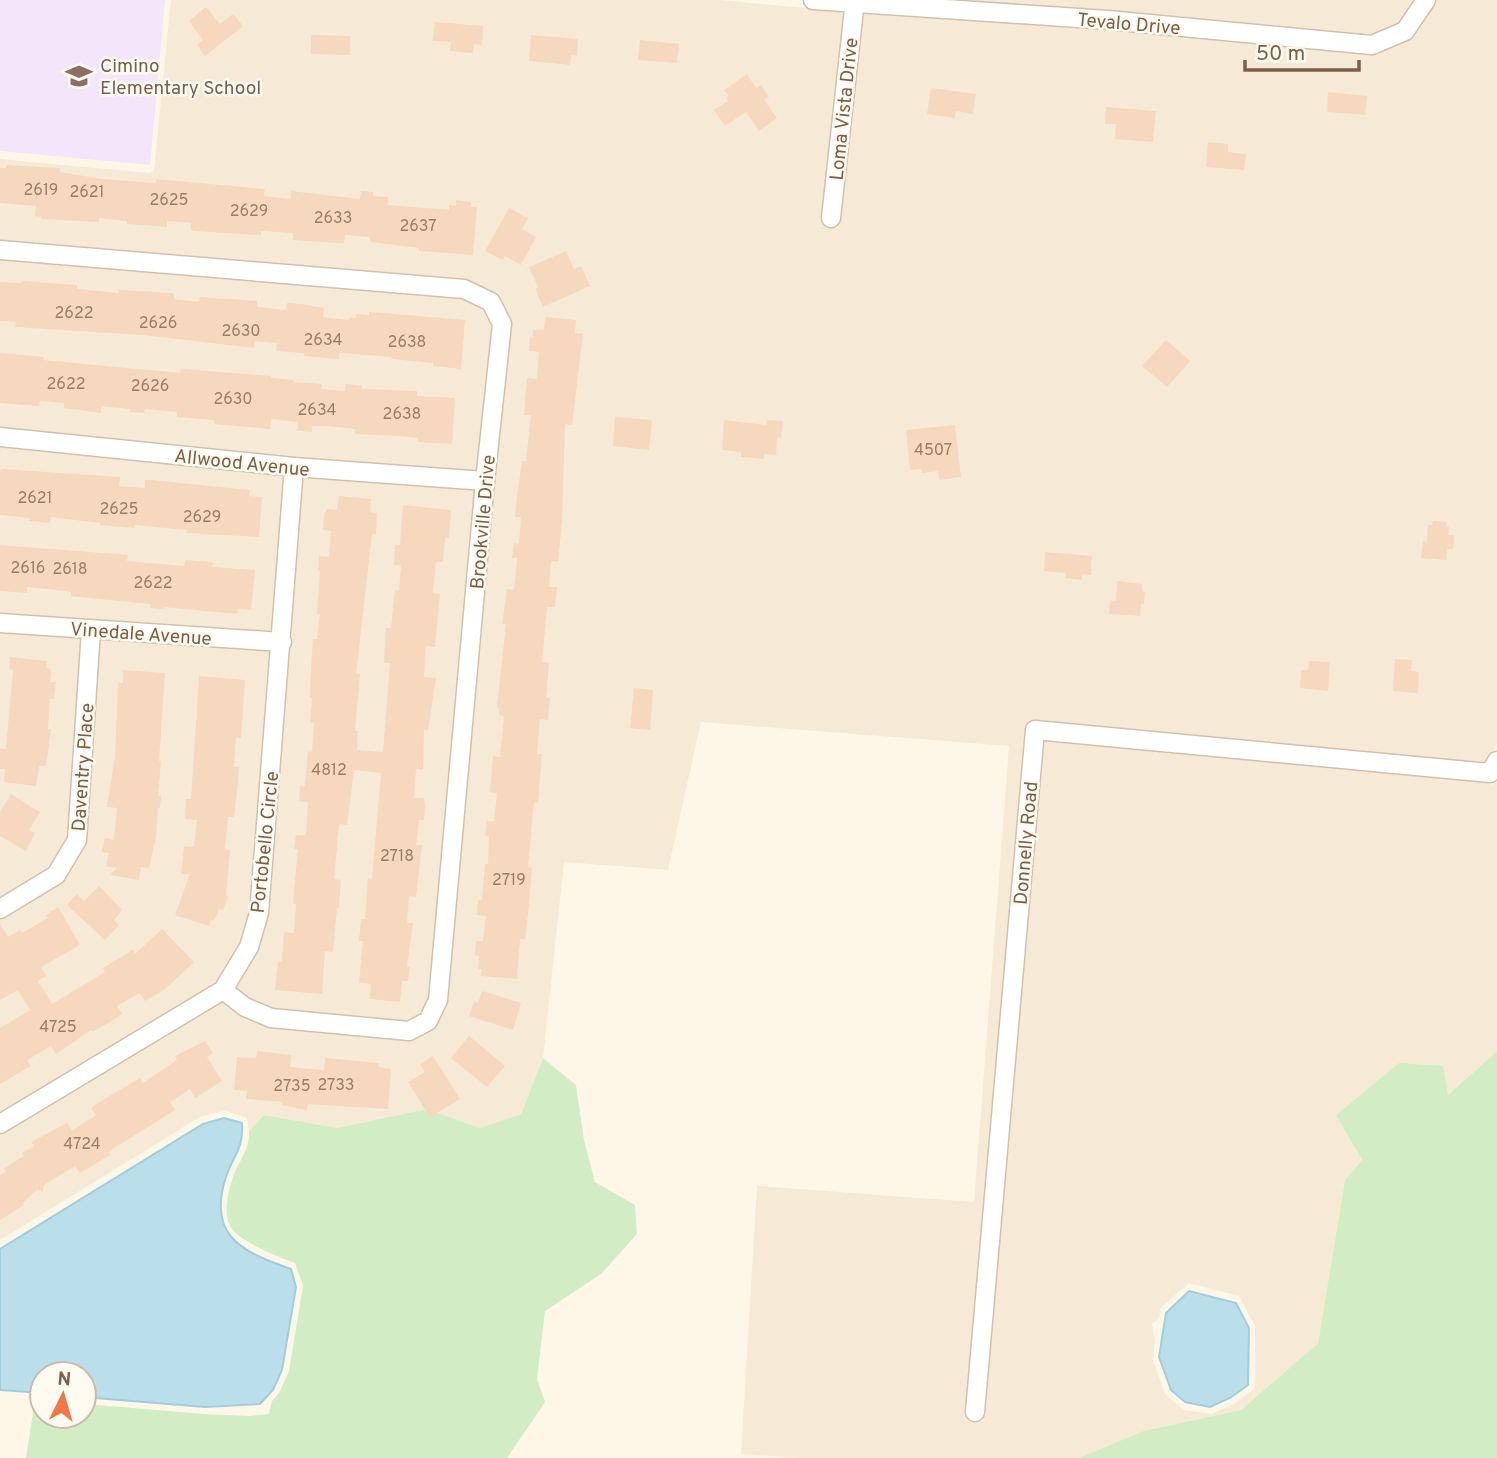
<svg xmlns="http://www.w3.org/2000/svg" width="1497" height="1458" viewBox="0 0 1497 1458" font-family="Overpass,sans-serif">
  <rect width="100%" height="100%" fill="#fef7e8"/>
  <g fill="#f6ead6" fill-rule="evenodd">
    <path d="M 171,0 L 720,0 L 846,12 L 823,225 L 838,228 L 862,13 L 1107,29 L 1372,54 L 1411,37 L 1436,0 L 1497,0 L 1497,744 L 1486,763 L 1036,721 L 1027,729 L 967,1420 L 983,1421 L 1042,740 L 1487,781 L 1492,785 L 1497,782 L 1497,1051 L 1448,1095 L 1399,1063 L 1336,1115 L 1362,1160 L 1345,1180 L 1318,1343 L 1241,1410 L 1143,1431 L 1079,1458 L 796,1458 L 741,1454 L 757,1186 L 974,1202 L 1009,746 L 701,722 L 668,870 L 564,862 L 543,1058 L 521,1114 L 480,1128 L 427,1109 L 337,1128 L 264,1115 L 249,1131 L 247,1118 L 224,1110 L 200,1117 L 0,1240 L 0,1134 L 222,1001 L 242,1015 L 270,1027 L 408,1040 L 431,1029 L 510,325 L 465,280 L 0,241 L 0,159 L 149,173 L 154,171 ZM 1189,1283 L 1239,1296 L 1255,1326 L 1255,1388 L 1234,1404 L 1212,1414 L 1184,1410 L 1165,1394 L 1153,1360 L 1155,1341 L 1152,1324 L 1159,1318 L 1162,1307 Z"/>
    <polygon points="933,0 1416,0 1400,24 1371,36 1108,11"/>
    <polygon points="0,259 462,298 485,309 494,326 478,472 295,459 0,428"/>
    <polygon points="0,446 285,475 275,633 0,614"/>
    <polygon points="301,477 476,489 430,997 422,1014 408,1022 273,1009 249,999 234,988 267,913 289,652"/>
    <polygon points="0,631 83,638 69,837 51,868 0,899"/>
    <polygon points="99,639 273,651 251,911 242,943 218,984 0,1114 0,919 63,880"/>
  </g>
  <polygon fill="#f4e5fb" points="0,0 165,0 150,165 0,151"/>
  <g fill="#d2edc5">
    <polygon points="1497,1051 1497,1458 1079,1458 1143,1431 1241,1410 1318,1343 1345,1180 1362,1160 1336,1115 1399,1063 1443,1066 1448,1095"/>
    <path d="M 543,1058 L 576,1085 L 584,1140 L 595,1182 L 635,1205 L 637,1234 L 601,1274 L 545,1311 L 537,1379 L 545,1402 L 507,1458 L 26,1458 L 35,1400 L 42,1401 L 42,1416 L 84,1416 L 84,1404 L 205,1414 L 250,1416 L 269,1414 L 272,1401 L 279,1393 L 289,1371 L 303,1286 L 295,1263 C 278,1257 243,1243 232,1229 C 222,1215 228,1192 233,1177 C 239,1160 250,1149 249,1131 L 264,1115 L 337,1128 L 427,1109 L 480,1128 L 521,1114 Z"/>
  </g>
  <g fill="#bbdfea" stroke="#a0cedc" stroke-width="2">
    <path d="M 224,1118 L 242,1123 C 243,1149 236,1151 227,1174 C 206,1234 239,1251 291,1269 L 296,1287 L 282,1370 L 273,1390 L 260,1404 L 205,1407 L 84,1397 L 84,1374 L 42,1374 L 42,1393 L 0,1390 L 0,1249 L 203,1124 Z"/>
    <polygon points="1189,1291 1236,1303 1249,1328 1248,1385 1230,1398 1210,1407 1185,1402 1171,1390 1159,1357 1166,1313"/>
  </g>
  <g fill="#f5d8be">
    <polygon points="206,7 220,24 233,14 243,26 205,56 197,45 203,40 189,21"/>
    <polygon points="435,22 483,26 482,45 474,44 473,53 450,51 451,42 433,41"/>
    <polygon points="311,35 350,36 350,55 311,54"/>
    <polygon points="531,35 578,39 577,56 571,55 570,65 529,61"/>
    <polygon points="640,40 679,44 677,63 638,60"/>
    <polygon points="747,74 756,88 761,85 769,97 764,100 777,118 759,131 746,112 725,126 714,110 728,101 726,98 729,96 724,90"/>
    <polygon points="931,88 976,94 973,114 956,111 955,118 927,114"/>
    <polygon points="1328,92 1367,96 1365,115 1327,112"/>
    <polygon points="1106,107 1156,111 1153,142 1115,139 1116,124 1105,124"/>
    <polygon points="1208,142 1228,144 1228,152 1246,154 1244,170 1206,167"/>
    <polygon points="6,165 60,168 60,172 102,179 156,183 156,179 265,189 264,196 290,199 291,191 360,199 361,191 373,192 373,196 388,197 388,205 449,210 449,205 456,206 456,200 471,202 471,207 477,207 473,255 419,251 419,248 370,242 370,237 345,235 344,243 342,243 307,241 293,240 293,233 261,231 261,235 193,231 191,230 191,223 167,221 167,227 127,224 127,221 99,218 99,222 41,219 41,217 35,216 36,206 0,203 0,168 6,168"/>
    <polygon points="509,208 528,218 522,229 536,237 521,265 505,256 503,260 485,251"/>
    <polygon points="566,251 574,269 581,266 590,286 543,307 537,294 536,288 538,287 529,267"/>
    <polygon points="21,281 77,285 77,289 119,293 119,290 172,293 174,294 174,299 199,302 200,297 257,301 257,307 286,310 287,303 301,304 324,308 323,317 348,320 349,318 356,318 356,314 369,315 369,312 465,320 461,369 433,366 433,363 391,359 392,357 339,353 339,359 304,356 304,353 276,351 277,343 254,341 254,348 143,335 15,327 16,322 0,321 0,282 22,283"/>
    <polygon points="545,317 576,320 575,333 583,334 572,425 565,424 562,521 558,562 551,561 549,587 557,587 555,607 547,607 542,662 549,663 546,698 550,698 548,720 540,719 537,754 542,754 538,803 534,802 528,867 532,868 528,915 525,939 520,939 517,979 481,976 482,969 478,969 479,956 475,955 476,941 483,941 486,916 477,915 478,900 482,900 485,864 488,864 489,836 485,836 487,821 494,822 497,793 490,792 493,756 500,757 504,716 499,715 499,708 497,707 506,624 502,624 507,589 514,590 517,558 512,558 514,543 519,544 521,517 515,517 516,503 522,461 526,461 531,415 524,415 527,378 537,379 539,352 529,351 530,336 533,337 533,330 544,330"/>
    <polygon points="1166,340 1190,361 1167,387 1142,366"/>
    <polygon points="0,353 44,357 43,360 180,373 181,369 271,376 271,378 294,380 294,382 322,384 321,389 345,391 346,384 362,386 362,389 417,391 417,396 455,398 452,444 418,442 418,438 400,436 355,434 355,429 326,426 312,426 312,432 298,431 298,422 271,419 270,429 214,424 214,420 177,417 177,412 145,409 144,413 130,412 130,409 101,406 101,413 64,408 64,403 40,401 39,406 0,403"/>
    <polygon points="615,417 652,420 649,450 613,446"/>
    <polygon points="724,420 766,425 767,420 783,421 781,438 777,437 776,455 764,454 764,459 741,457 741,452 722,450"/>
    <polygon points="955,425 961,477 939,480 938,471 922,473 921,469 910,470 906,430"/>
    <polygon points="2,469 120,477 119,486 145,488 145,480 152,480 250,490 249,496 262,497 259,537 187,533 187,530 135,525 135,528 100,525 100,523 51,517 50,523 29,521 29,518 0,515 0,471"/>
    <polygon points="339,496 371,499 370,512 377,513 376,534 372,534 356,674 360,674 355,731 358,731 357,750 383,752 390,663 384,663 386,628 391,628 395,590 399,591 401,565 394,565 395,545 400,545 403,505 451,510 449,538 445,537 443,562 436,562 433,593 440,594 435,647 426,646 424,677 436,678 428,730 424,729 423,770 416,769 414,798 424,798 425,806 424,820 419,820 416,845 422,845 416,897 409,896 407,923 413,923 407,967 410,967 408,981 402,981 400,1002 370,999 371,984 359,983 363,941 359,941 361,919 365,919 368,878 372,879 381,773 354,770 347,825 339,824 334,879 341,880 339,908 337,908 333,952 325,951 322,994 275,990 278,962 282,962 284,932 294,933 296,904 293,904 294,890 298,849 294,849 296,835 306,835 308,802 299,801 300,786 305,786 308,751 312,752 314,723 310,722 312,698 310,698 310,684 313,639 317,639 320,614 317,614 320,571 318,571 319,556 329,557 331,531 323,530 324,515 327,509 337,510"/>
    <polygon points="1433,521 1447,522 1446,526 1449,527 1448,535 1454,535 1453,549 1447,549 1446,560 1421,558 1423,541 1427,542 1428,525 1432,525"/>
    <polygon points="0,545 128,555 127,561 184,566 185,560 213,562 212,567 255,570 251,610 238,609 237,614 164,607 164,609 150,608 150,604 71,596 71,592 58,590 27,587 27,593 0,591"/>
    <polygon points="1045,552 1092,556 1091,575 1082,574 1082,580 1065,578 1066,573 1044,571"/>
    <polygon points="1117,581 1142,584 1142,591 1145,592 1144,604 1141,604 1140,616 1109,614 1110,600 1116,601"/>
    <polygon points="10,657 47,661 46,668 51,669 50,682 56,682 54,699 50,699 48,729 51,729 46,766 39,766 36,786 4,782 5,769 0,769 0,748 6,749 13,670 9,669"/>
    <polygon points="1395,659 1412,660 1411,671 1419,672 1418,693 1393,691"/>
    <polygon points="1309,661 1330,662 1328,691 1300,688 1301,670 1308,670"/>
    <polygon points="123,670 165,673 159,761 161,761 158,796 161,796 160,808 158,808 156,837 149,868 141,867 139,880 110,875 117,868 106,866 109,853 102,852 105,838 114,840 117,808 107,807 115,757 118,683 123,683"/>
    <polygon points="199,676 245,680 241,738 236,738 234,767 239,767 238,782 234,817 228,817 225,849 230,850 226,895 228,896 223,910 219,909 214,921 211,920 209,926 175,915 190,874 181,874 184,846 194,847 197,820 185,819 186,799 191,799"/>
    <polygon points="634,688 653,690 650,730 630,728"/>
    <polygon points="11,794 40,812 29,830 35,833 26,851 0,836 0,812"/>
    <polygon points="99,886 122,910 114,920 119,925 105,940 67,905 77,894 84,901"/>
    <polygon points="58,907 80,945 41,967 46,976 38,981 52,1004 105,972 103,968 133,950 135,954 162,929 194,962 164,990 145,1001 140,993 117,1006 122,1014 110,1022 92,1032 91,1030 56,1054 51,1046 27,1060 31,1066 0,1084 0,1028 30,1010 18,990 0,1000 0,924 8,937 20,930 22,933 48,918 46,915"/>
    <polygon points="482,991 521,1003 513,1030 469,1016 474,1002 478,1003"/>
    <polygon points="469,1036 505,1066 487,1087 451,1058"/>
    <polygon points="205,1041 213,1053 207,1057 222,1081 195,1098 190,1089 170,1102 175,1110 108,1152 110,1155 80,1173 75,1166 44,1185 43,1192 37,1189 23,1203 24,1205 0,1220 0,1175 6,1172 4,1168 24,1156 22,1153 34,1146 31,1142 67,1123 72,1131 96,1115 91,1108 103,1100 140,1078 143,1083 177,1060 175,1056"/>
    <polygon points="257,1051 291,1055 290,1067 324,1070 325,1058 379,1063 378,1067 391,1069 388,1109 308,1104 307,1110 282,1105 282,1102 246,1099 247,1091 234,1090 237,1057 256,1058"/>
    <polygon points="433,1056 460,1099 430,1117 408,1082 425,1072 420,1064"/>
  </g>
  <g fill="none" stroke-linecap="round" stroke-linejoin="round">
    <defs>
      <g id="minor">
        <polyline points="813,0 1108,20 1372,45 1405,31 1426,0"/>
        <polyline points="831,218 855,0"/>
        <polyline points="0,250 464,289 491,302 502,324 485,481 438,1000 428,1021 409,1031 271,1018 245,1007 223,990"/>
        <polyline points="0,437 294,467 485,481"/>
        <polyline points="0,623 282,642"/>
        <polyline points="0,909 56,875 77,840 91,630"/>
        <polyline points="0,1124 223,990 249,947 259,913 294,467"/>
        <polyline points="975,1412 1035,730 1490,773 1497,761"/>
      </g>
    </defs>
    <use href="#minor" stroke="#d2c0ac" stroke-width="21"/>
    <use href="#minor" stroke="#fff" stroke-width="18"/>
  </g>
  <defs>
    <symbol id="school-bare" viewBox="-9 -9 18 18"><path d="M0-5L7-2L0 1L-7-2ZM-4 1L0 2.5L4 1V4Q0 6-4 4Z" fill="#8d6e63" stroke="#fffaf0" stroke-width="2.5" paint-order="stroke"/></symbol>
  </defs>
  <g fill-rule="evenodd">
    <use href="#school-bare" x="60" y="57" width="38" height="38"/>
  </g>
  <g text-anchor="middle" stroke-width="5" stroke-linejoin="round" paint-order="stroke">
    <g font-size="16" fill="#9a7d66">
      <text x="41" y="195">2619</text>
      <text x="87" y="197">2621</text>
      <text x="169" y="205">2625</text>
      <text x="249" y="216">2629</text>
      <text x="333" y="223">2633</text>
      <text x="418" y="231">2637</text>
      <text x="74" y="318">2622</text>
      <text x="158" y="328">2626</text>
      <text x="241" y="336">2630</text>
      <text x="323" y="345">2634</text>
      <text x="407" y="347">2638</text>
      <text x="66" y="389">2622</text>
      <text x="150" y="391">2626</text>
      <text x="233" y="404">2630</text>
      <text x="317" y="415">2634</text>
      <text x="402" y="419">2638</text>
      <text x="933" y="455">4507</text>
      <text x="35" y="503">2621</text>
      <text x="119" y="514">2625</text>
      <text x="202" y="522">2629</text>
      <text x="28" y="573">2616</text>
      <text x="70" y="574">2618</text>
      <text x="153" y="588">2622</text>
      <text x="329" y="775">4812</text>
      <text x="397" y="861">2718</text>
      <text x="509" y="885">2719</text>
      <text x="58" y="1032">4725</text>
      <text x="336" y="1090">2733</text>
      <text x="292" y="1091">2735</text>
      <text x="82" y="1149">4724</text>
    </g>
    <g font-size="19" fill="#7b5f49" stroke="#fffaf0">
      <text transform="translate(1129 23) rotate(5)" y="7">Tevalo Drive</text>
      <text transform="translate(843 109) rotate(-84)" y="7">Loma Vista Drive</text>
      <text transform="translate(242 462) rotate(6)" y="7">Allwood Avenue</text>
      <text transform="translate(482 522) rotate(-85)" y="7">Brookville Drive</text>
      <text transform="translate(141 633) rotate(4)" y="7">Vinedale Avenue</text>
      <text transform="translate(82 767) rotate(-86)" y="7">Daventry Place</text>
      <text transform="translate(264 842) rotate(-84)" y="7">Portobello Circle</text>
      <text transform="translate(1025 843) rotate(-85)" y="7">Donnelly Road</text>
    </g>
    <g font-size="19" fill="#785e54" stroke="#fffaf0" text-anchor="start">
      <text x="100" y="72">Cimino<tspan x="100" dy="22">Elementary School</tspan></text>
    </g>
  </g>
  <g transform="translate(63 1395) rotate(5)"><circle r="33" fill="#fffaf0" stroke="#cabcad" stroke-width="2"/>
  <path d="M0-5L12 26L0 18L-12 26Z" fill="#ef7946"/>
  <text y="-10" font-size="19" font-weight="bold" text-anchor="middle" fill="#7b5f49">N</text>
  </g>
  <path d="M1245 60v10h114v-10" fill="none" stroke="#7b5f49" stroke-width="3.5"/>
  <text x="1256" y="60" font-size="21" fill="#7b5f49" stroke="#fffaf0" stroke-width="5" paint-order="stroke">50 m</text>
</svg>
